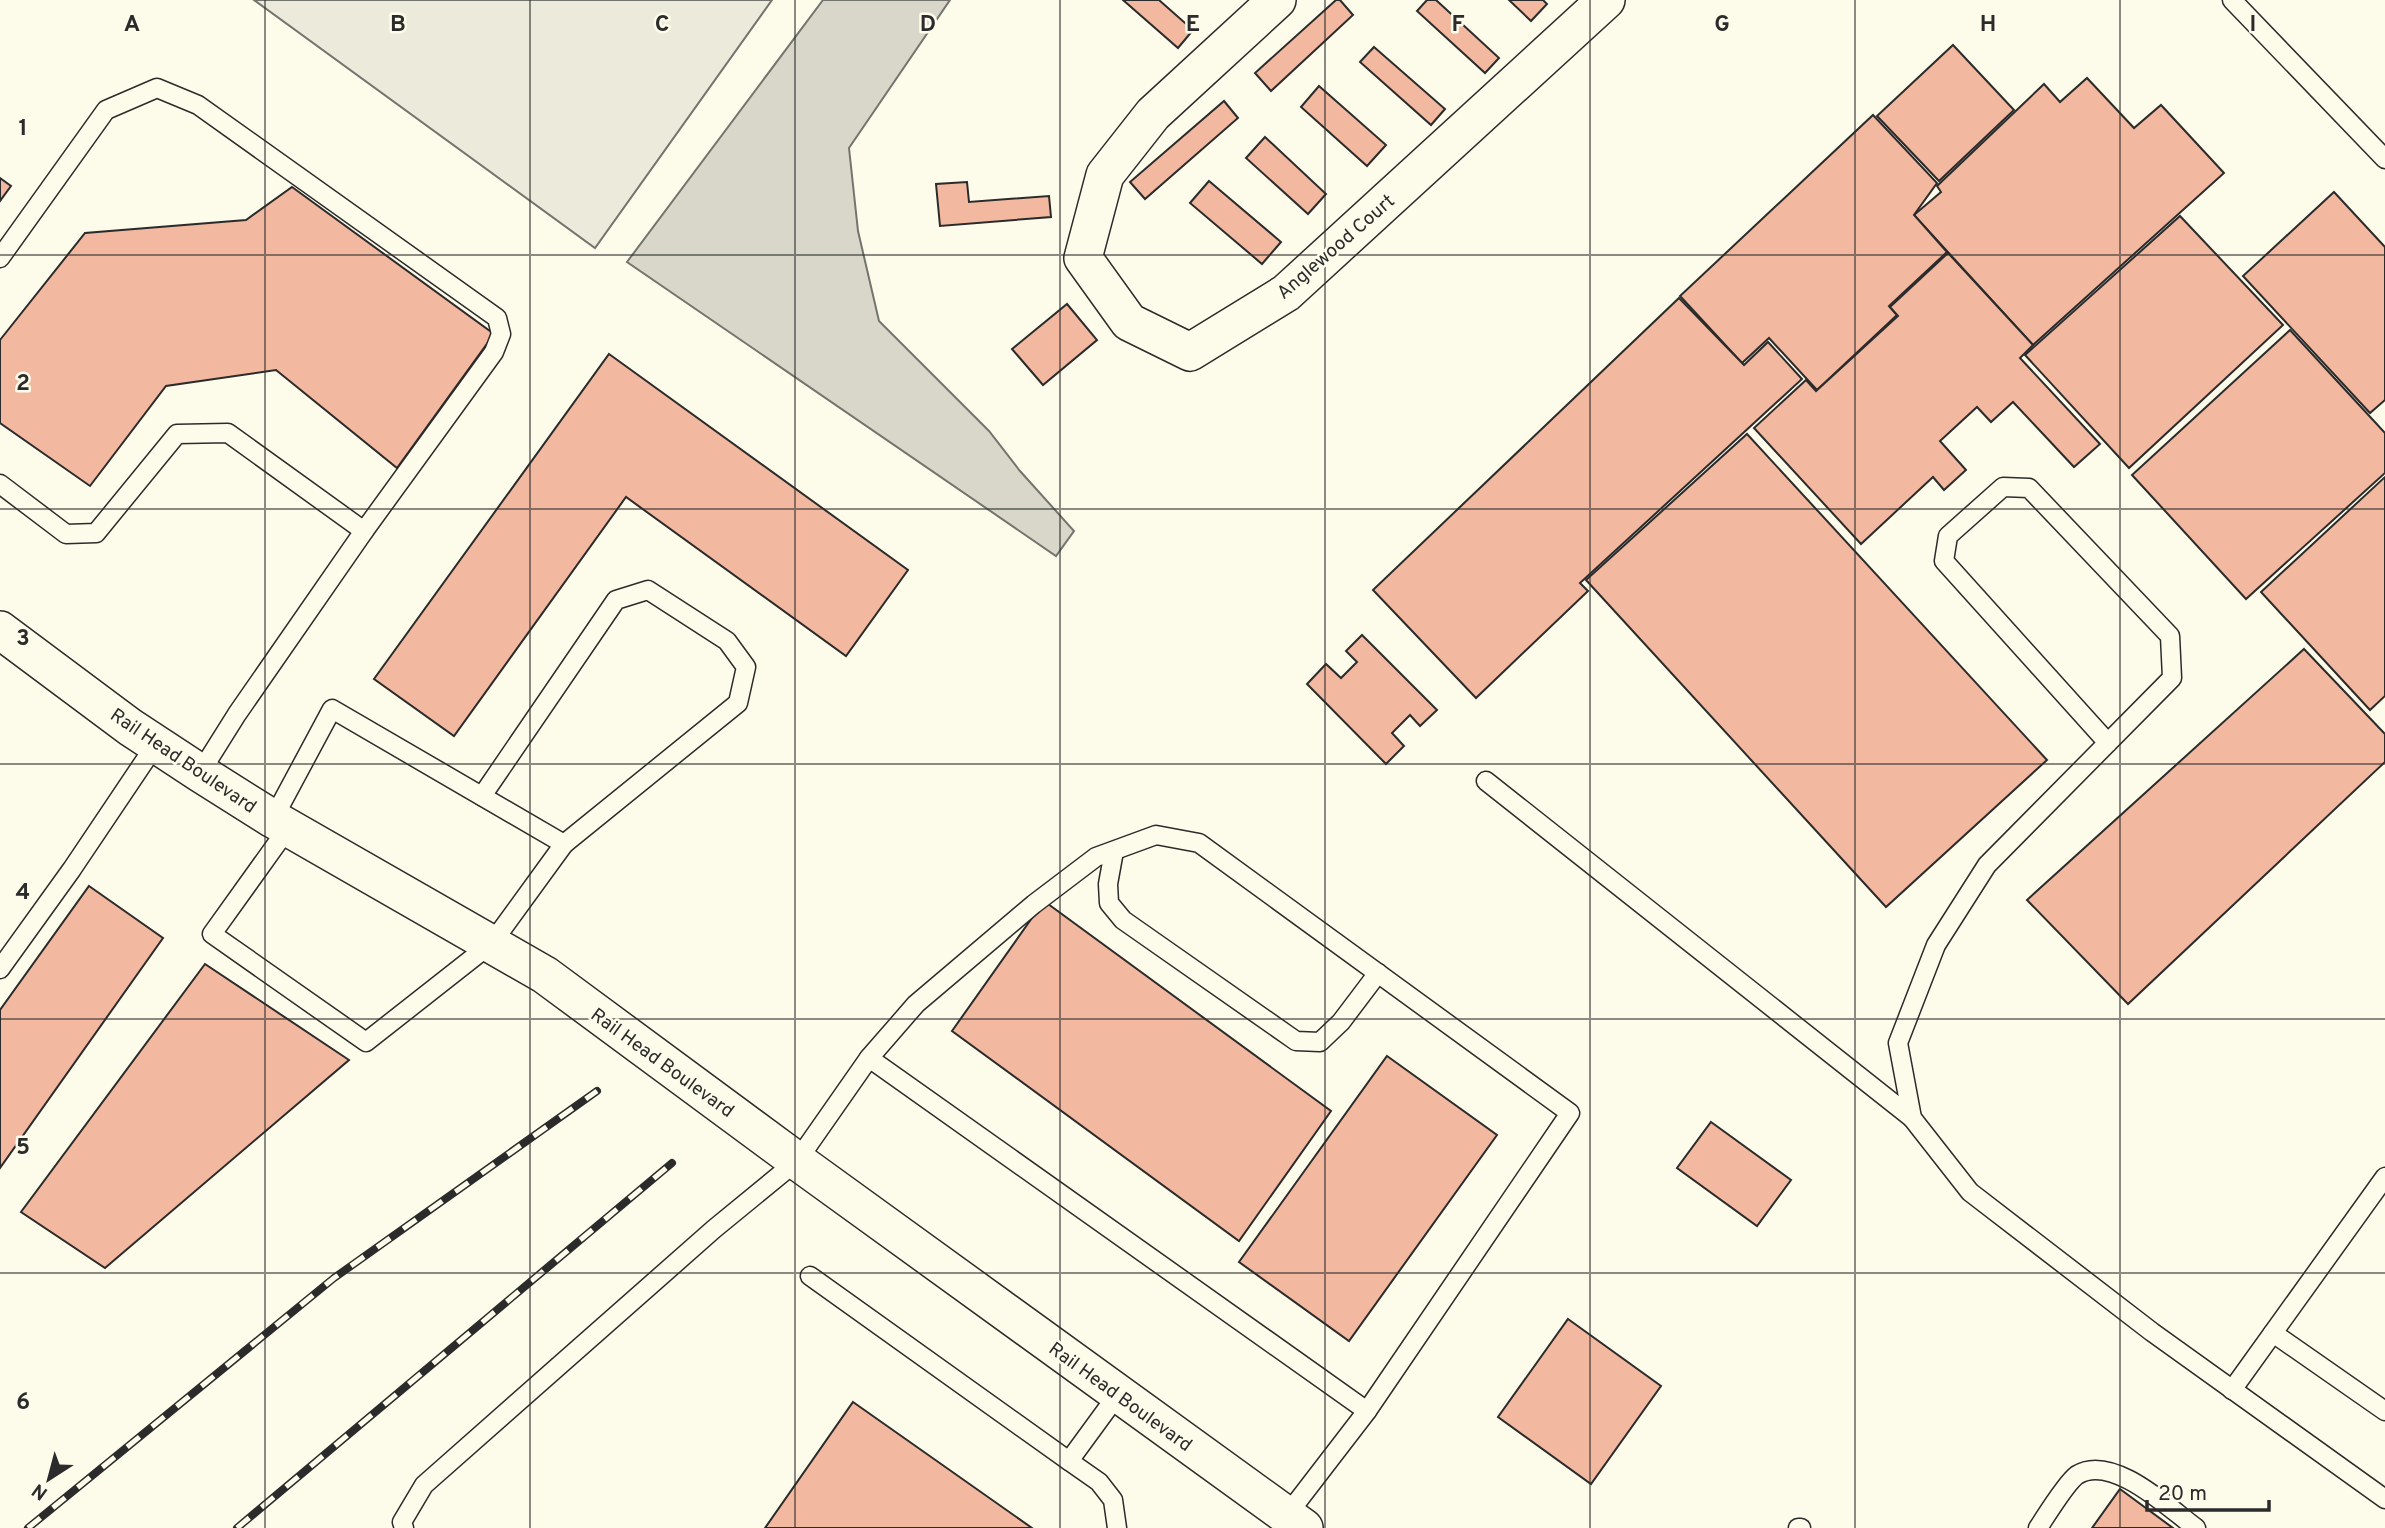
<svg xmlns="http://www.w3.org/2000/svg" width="2385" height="1528" viewBox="0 0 2385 1528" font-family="Overpass,sans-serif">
  <rect width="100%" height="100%" fill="#fdfbea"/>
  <polygon fill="#ecebdb" stroke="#74746e" stroke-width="2" points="254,0 772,0 595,248"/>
  <polygon fill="#d8d7c9" stroke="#74746e" stroke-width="2" points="823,0 950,0 849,148 858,231 879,321 989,431 1020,471 1074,531 1056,556 627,262"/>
  <g fill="#f2b8a0" stroke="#2b2b2b" stroke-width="2">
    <polygon points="1123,0 1159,0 1193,30 1178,48"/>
    <polygon points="1336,0 1340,0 1353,15 1271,91 1255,73"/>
    <polygon points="1427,0 1436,0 1499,58 1485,73 1417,11"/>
    <polygon points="1509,0 1543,0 1547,4 1531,21"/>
    <polygon points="1953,45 2014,110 1939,181 1877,116"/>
    <polygon points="1374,47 1445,109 1431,125 1360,62"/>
    <polygon points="2087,78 2134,128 2161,105 2224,173 2033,345 1914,215 1941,192 1937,186 2044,84 2060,102"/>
    <polygon points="1319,86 1386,145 1367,166 1301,107"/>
    <polygon points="1224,101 1238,118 1145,199 1130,182"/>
    <polygon points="1873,115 1937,183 1914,215 1947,252 1889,306 1897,315 1817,390 1769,338 1742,363 1680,296"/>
    <polygon points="1265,137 1326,194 1308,214 1246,158"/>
    <polygon points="0,178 11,186 0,201"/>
    <polygon points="1209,181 1281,242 1262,264 1190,203"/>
    <polygon points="967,182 969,202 1049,196 1051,217 940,226 936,184"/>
    <polygon points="292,187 494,334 397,468 276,370 166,386 90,486 0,423 0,340 85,233 246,220"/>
    <polygon points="2334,192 2385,247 2385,400 2370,413 2243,276"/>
    <polygon points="2180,216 2283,325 2129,468 2025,355"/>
    <polygon points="1948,253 2033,345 2020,358 2100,444 2074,467 2013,402 1991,422 1977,407 1940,441 1966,470 1944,490 1933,477 1861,544 1754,428 1806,380 1816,391 1898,316 1890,307"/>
    <polygon points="1679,298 1744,365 1768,342 1802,379 1580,583 1588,591 1476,698 1373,590"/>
    <polygon points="1067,304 1097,340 1043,385 1012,349"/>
    <polygon points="2290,330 2385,433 2385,473 2246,599 2132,475"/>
    <polygon points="609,354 908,570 846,656 626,497 454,736 374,679"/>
    <polygon points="1747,434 2047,760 1886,907 1586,580"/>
    <polygon points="2385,477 2385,696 2370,710 2261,592"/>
    <polygon points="1362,635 1437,710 1420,726 1410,715 1392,733 1404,746 1386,764 1307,684 1326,664 1341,678 1357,662 1346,651"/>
    <polygon points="2304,649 2385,734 2385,762 2128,1004 2027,900"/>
    <polygon points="89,886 163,938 0,1168 0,1010"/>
    <polygon points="1044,901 1331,1111 1239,1241 952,1031"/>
    <polygon points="205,964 349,1060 105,1268 21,1212"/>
    <polygon points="1387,1056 1497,1135 1349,1341 1239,1262"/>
    <polygon points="1711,1122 1791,1180 1757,1226 1677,1168"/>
    <polygon points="1568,1319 1661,1386 1591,1484 1498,1417"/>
    <polygon points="853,1402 1032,1528 765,1528"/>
    <polygon points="2120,1489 2173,1528 2092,1528"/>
  </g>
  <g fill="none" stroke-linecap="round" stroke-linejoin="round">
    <defs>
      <g id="service">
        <polyline points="2232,0 2385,159"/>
        <polyline points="0,258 106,110 157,88 198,105 497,318 501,334 494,352 364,531"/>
        <polyline points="0,484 66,534 96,533 177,434 228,433 364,531 237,714 200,773"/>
        <polyline points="2108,743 1944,561 1948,536 2003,487 2029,488 2170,636 2172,678 1987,865 1936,945 1898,1043 1912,1118 1970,1192 2152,1332 2385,1499"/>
        <polyline points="1486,781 1912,1118"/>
        <polyline points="482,796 616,600 648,590 727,641 746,667 738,703 564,844"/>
        <polyline points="273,819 332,709 564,844 492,943 366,1042 212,934 288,828"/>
        <polyline points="1114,851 1108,884 1109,903 1123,920 1296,1041 1320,1042 1341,1022 1378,973"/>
        <polyline points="0,969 72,869 156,744"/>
        <polyline points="869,1058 916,1004 1034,904 1096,857 1156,835 1199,843 1570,1113 1367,1411"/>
        <polyline points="810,1276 1069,1461 1118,1394"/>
        <polyline points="2273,1333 2385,1411"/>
        <polyline points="2232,1390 2385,1177"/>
        <polyline points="1069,1461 1099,1482 1113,1500 1117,1528"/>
        <polyline points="404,1528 402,1522 424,1485 714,1229 797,1161 869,1058 1367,1411 1287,1515"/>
        <polyline points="1798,1528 1801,1528"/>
        <path d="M 2038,1528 C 2046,1516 2066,1483 2077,1475 C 2112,1453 2169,1508 2196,1528"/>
      </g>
      <g id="minor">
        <polyline points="1277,0 1153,114 1105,175 1083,258 1129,322 1190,352 1286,293 1606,0"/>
        <polyline points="0,630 130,727 200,773 273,819 545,975 797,1161 1304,1528"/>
      </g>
    </defs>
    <use href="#service" stroke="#2b2b2b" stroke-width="21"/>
    <use href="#minor" stroke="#2b2b2b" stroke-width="40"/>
    <use href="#service" stroke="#fdfbea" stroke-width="18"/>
    <use href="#minor" stroke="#fdfbea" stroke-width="37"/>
    <defs>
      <g id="rail">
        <polyline points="28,1528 334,1278 597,1091"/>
        <polyline points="237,1528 672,1163"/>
      </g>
    </defs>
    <use href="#rail" stroke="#2b2b2b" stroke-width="8"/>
    <use href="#rail" stroke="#fdfbea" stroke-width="5" stroke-dasharray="16" stroke-linecap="butt"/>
  </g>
  <path fill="none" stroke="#2b2b2b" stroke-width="2" stroke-opacity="0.55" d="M 265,0 L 265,1528M 530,0 L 530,1528M 795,0 L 795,1528M 1060,0 L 1060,1528M 1325,0 L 1325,1528M 1590,0 L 1590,1528M 1855,0 L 1855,1528M 2120,0 L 2120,1528M 0,255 L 2385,255M 0,509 L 2385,509M 0,764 L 2385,764M 0,1019 L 2385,1019M 0,1273 L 2385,1273"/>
  <g text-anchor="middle" stroke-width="5" stroke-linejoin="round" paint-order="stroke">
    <g font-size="19" fill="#2b2b2b" stroke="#fdfbea">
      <text transform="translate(1335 246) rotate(-41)" y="7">Anglewood Court</text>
      <text transform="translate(184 760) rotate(34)" y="7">Rail Head Boulevard</text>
      <text transform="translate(663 1062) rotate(36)" y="7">Rail Head Boulevard</text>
      <text transform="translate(1121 1396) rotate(36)" y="7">Rail Head Boulevard</text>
    </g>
  </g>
  <g font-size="23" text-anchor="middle" font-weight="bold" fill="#2b2b2b" stroke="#fdfbea" stroke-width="5" stroke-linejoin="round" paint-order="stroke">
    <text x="132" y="31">A</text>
    <text x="398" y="31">B</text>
    <text x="662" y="31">C</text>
    <text x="928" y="31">D</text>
    <text x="1193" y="31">E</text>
    <text x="1458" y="31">F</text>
    <text x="1722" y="31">G</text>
    <text x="1988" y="31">H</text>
    <text x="2253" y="31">I</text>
    <text x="23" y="135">1</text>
    <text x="23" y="390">2</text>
    <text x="23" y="645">3</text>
    <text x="23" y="899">4</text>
    <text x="23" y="1154">5</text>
    <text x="23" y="1409">6</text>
  </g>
  <g transform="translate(49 1479) rotate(216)" stroke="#fdfbea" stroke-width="5" paint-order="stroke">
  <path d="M0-5L12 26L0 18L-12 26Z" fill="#2b2b2b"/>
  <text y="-10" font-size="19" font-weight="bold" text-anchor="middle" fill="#2b2b2b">N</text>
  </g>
  <path d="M2147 1500v10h122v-10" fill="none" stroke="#2b2b2b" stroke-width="3.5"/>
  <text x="2158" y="1500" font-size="21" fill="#2b2b2b" stroke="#fdfbea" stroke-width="5" paint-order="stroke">20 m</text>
</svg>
